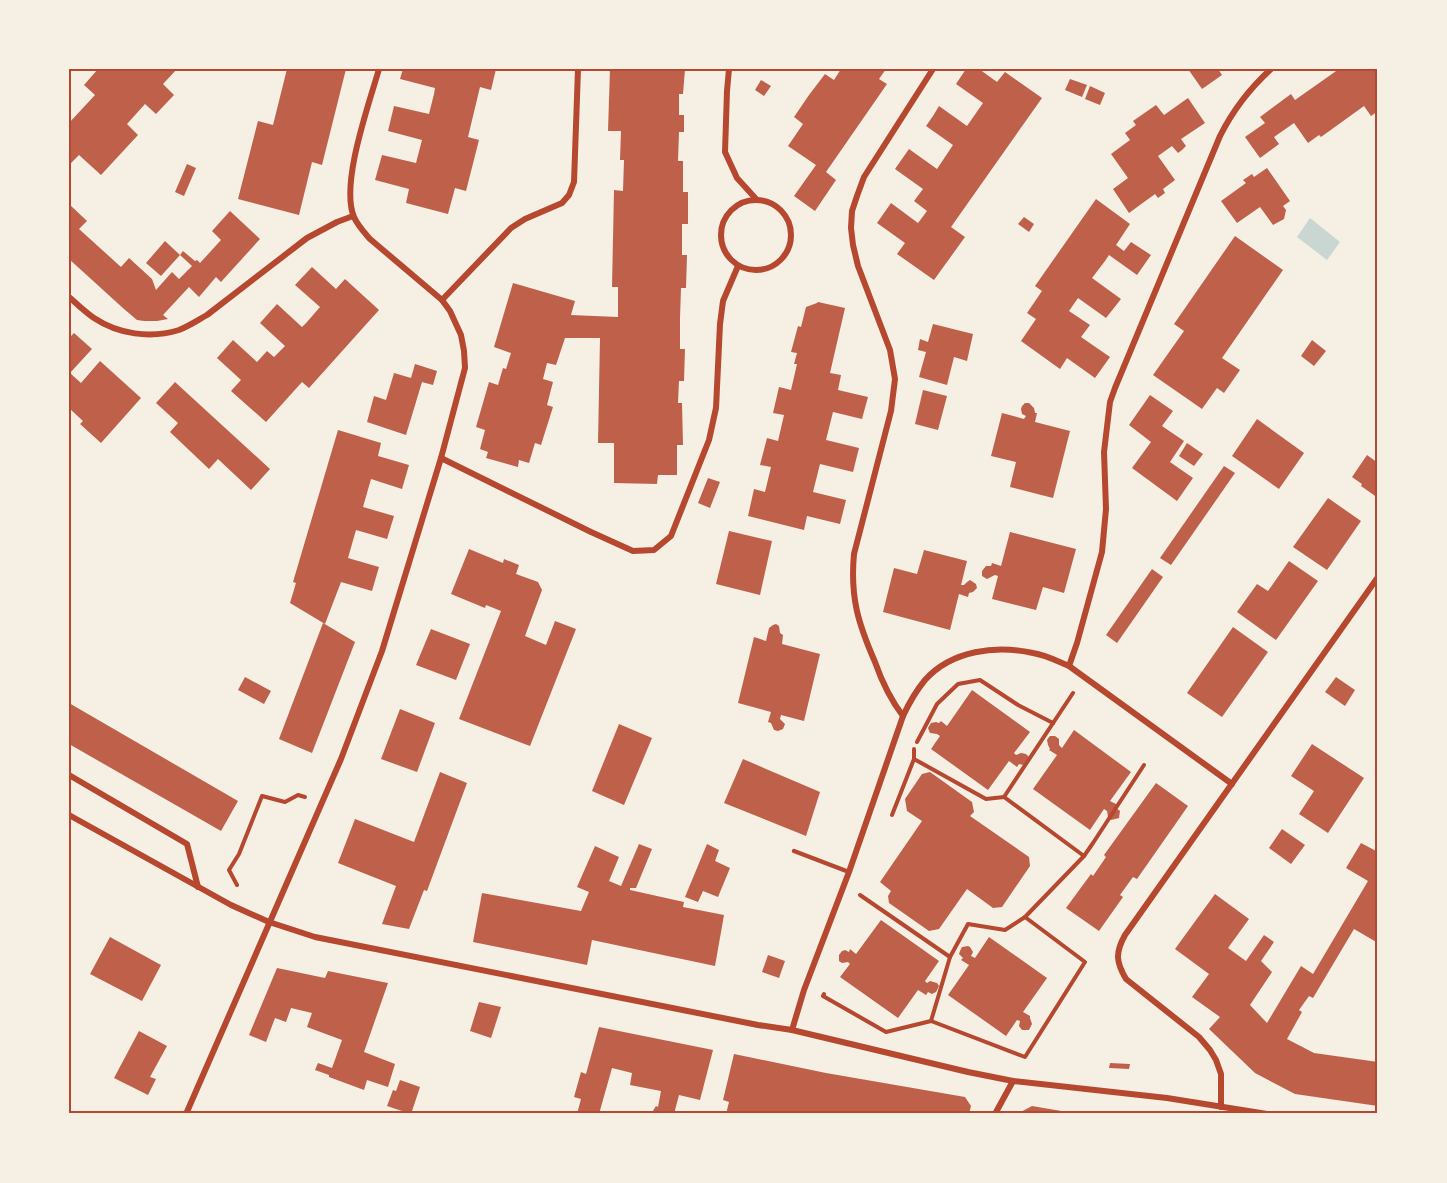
<svg xmlns="http://www.w3.org/2000/svg" width="1447" height="1183" viewBox="0 0 1447 1183" font-family="'PT Sans Narrow',sans-serif">
  <rect width="100%" height="100%" fill="#f6efe4"/>
  <polygon fill="#c9d6d2" points="1310,218 1340,242 1327,260 1297,237"/>
  <g fill="#bf614a">
    <polygon points="98,69 177,69 163,84 174,95 156,114 145,104 127,124 138,135 101,175 79,155 69,165 69,123 95,95 84,85"/>
    <polygon points="287,69 346,69 322,165 312,162 299,215 238,199 258,121 273,125"/>
    <polygon points="403,69 496,69 491,90 480,87 468,137 479,140 466,191 455,188 448,214 406,203 409,189 375,180 382,155 416,163 422,140 388,131 394,106 429,114 434,94 435,88 400,79"/>
    <polygon points="610,69 685,69 683,94 679,94 679,115 684,115 684,132 679,132 678,161 683,161 683,192 688,192 688,224 682,224 682,255 687,255 686,288 681,288 680,318 680,349 685,349 684,381 679,381 678,403 682,403 683,445 677,445 677,475 658,475 657,484 614,483 614,443 598,443 600,338 565,338 556,365 547,363 543,379 553,382 547,405 553,407 541,445 535,443 529,463 519,460 518,467 486,458 488,452 480,449 485,430 476,427 489,382 498,385 503,368 506,369 511,353 494,347 513,283 575,301 571,315 618,317 618,287 612,287 614,190 623,191 624,160 620,160 621,131 608,131"/>
    <polygon points="841,69 886,69 879,79 887,84 826,172 836,180 815,211 794,196 816,165 788,146 803,124 794,117 809,95 825,74 834,80"/>
    <polygon points="966,69 979,69 997,82 1005,72 1042,98 951,227 965,237 934,280 897,254 905,243 877,223 891,203 918,223 927,211 914,201 923,189 895,169 909,149 937,169 953,145 926,126 933,116 939,106 967,126 983,103 956,84"/>
    <polygon points="1188,69 1218,69 1222,75 1202,89"/>
    <polygon points="1339,69 1378,69 1378,111 1371,116 1364,106 1321,137 1319,135 1308,143 1294,123 1274,137 1279,144 1260,158 1245,137 1265,123 1260,117 1291,94 1295,100"/>
    <polygon points="1070,79 1087,85 1082,97 1065,90"/>
    <polygon points="761,80 771,86 764,96 755,90"/>
    <polygon points="1090,86 1105,93 1100,105 1085,99"/>
    <polygon points="1188,98 1205,123 1181,139 1186,146 1182,150 1178,153 1172,146 1158,156 1175,180 1163,189 1165,193 1158,198 1155,194 1129,213 1113,189 1128,178 1111,154 1130,140 1125,133 1136,125 1133,121 1156,105 1164,115"/>
    <polygon points="187,164 196,168 184,196 175,192"/>
    <polygon points="1267,168 1290,201 1283,206 1286,210 1284,219 1273,225 1260,207 1237,223 1221,201 1246,183 1243,180 1252,174 1254,177"/>
    <polygon points="1096,199 1130,224 1116,245 1124,251 1131,242 1151,255 1137,275 1109,255 1105,261 1092,278 1121,299 1106,318 1078,298 1069,311 1090,325 1081,337 1110,357 1095,378 1067,358 1060,369 1021,341 1036,319 1027,313 1042,291 1035,286"/>
    <polygon points="69,204 87,221 79,229 121,267 129,258 152,279 156,290 172,272 179,279 192,266 180,255 183,251 195,261 197,260 200,263 221,240 212,231 230,211 260,239 221,282 216,277 199,297 189,287 163,315 168,319 157,321 144,321 137,320 124,309 69,259"/>
    <polygon points="1024,217 1034,224 1029,232 1018,224"/>
    <polygon points="1235,236 1283,270 1222,358 1240,370 1224,393 1217,388 1202,409 1153,375 1184,331 1174,324"/>
    <polygon points="165,241 180,255 161,276 146,263"/>
    <polygon points="312,267 336,289 345,279 379,310 309,388 302,382 266,422 231,391 241,380 217,358 233,340 257,362 267,351 274,357 285,346 260,323 277,304 302,327 307,322 320,307 295,285"/>
    <polygon points="818,302 845,308 830,373 841,375 838,390 868,397 862,419 833,412 826,440 859,448 853,472 820,464 813,492 846,500 840,524 807,516 804,530 748,516 754,489 765,492 771,467 760,465 767,438 778,441 784,415 773,413 779,387 791,390 797,364 794,364 797,353 791,352 798,326 801,327 806,307 817,303"/>
    <polygon points="933,324 973,334 967,361 954,357 947,385 919,377 926,352 918,350 920,339 928,342"/>
    <polygon points="74,333 92,349 70,373 81,383 100,361 141,398 101,443 80,424 83,421 69,408 69,338"/>
    <polygon points="1312,340 1326,351 1314,366 1301,356"/>
    <polygon points="415,364 437,371 433,385 422,382 406,435 367,422 374,396 386,400 394,373 411,378"/>
    <polygon points="175,382 270,469 251,490 218,459 209,469 170,432 178,423 156,403"/>
    <polygon points="923,390 947,396 938,430 915,424"/>
    <polygon points="1150,395 1173,411 1162,426 1184,441 1170,462 1193,478 1177,501 1132,468 1151,442 1129,425"/>
    <polygon points="1025,403 1029,403 1034,408 1035,413 1037,413 1035,422 1070,431 1053,498 1010,487 1016,462 991,456 1002,413 1024,419 1026,416 1022,414 1021,409 1022,406"/>
    <polygon points="1257,419 1304,453 1279,489 1232,456"/>
    <polygon points="338,430 381,443 378,456 409,465 402,489 371,479 363,507 394,516 387,539 356,530 348,558 379,567 372,591 341,582 325,624 290,603 296,583 293,582"/>
    <polygon points="1187,443 1203,454 1194,466 1179,456"/>
    <polygon points="1367,455 1378,463 1378,498 1361,486 1362,484 1352,477"/>
    <polygon points="1224,466 1235,473 1171,565 1160,558"/>
    <polygon points="708,478 720,482 710,508 698,503"/>
    <polygon points="1328,498 1361,521 1327,570 1293,547"/>
    <polygon points="729,531 772,541 760,595 716,584"/>
    <polygon points="1010,532 1076,549 1064,593 1043,587 1036,610 992,599 998,576 995,575 987,579 982,576 982,571 986,566 991,566 992,563 1001,566"/>
    <polygon points="469,549 503,563 504,559 519,565 516,574 538,582 542,590 525,636 546,645 555,621 576,629 530,746 459,719 501,611 486,605 485,608 451,594"/>
    <polygon points="924,550 967,561 961,585 964,585 967,582 970,580 976,584 977,588 973,592 969,593 968,597 959,594 950,630 883,612 894,568 917,574"/>
    <polygon points="1289,561 1318,581 1276,640 1237,612 1257,584 1268,591"/>
    <polygon points="1152,569 1163,577 1117,643 1106,635"/>
    <polygon points="323,623 355,642 312,753 279,739"/>
    <polygon points="776,624 779,626 780,633 783,635 782,644 820,654 804,721 781,715 780,719 785,724 783,729 778,731 774,730 771,723 768,722 771,712 738,703 754,637 766,641 769,628 773,625"/>
    <polygon points="1233,627 1268,652 1222,717 1187,693"/>
    <polygon points="431,629 470,644 456,680 416,665"/>
    <polygon points="245,677 271,691 264,704 238,690"/>
    <polygon points="1336,677 1355,690 1345,706 1325,692"/>
    <polygon points="972,690 1030,732 1014,753 1016,755 1021,753 1026,754 1029,757 1023,765 1019,764 1017,767 1009,761 988,790 931,749 940,736 937,734 930,733 928,728 931,723 936,722 939,723 941,721 947,726"/>
    <polygon points="69,703 238,801 221,831 69,744"/>
    <polygon points="400,709 435,723 417,772 381,759"/>
    <polygon points="619,724 652,738 624,805 592,791"/>
    <polygon points="1074,730 1131,772 1110,801 1118,805 1116,808 1120,811 1119,818 1111,820 1108,817 1107,811 1104,809 1090,830 1033,789 1057,755 1049,750 1050,749 1048,745 1047,740 1049,737 1050,736 1055,736 1059,739 1059,745 1062,748"/>
    <polygon points="1312,744 1364,778 1328,833 1299,814 1314,791 1291,776"/>
    <polygon points="743,759 820,792 806,836 724,803"/>
    <polygon points="440,772 467,783 427,891 424,890 409,929 382,924 396,886 338,863 355,819 414,842"/>
    <polygon points="930,772 972,802 974,812 970,816 1029,857 1030,866 1002,907 993,908 967,889 939,929 929,931 889,903 888,896 891,891 880,882 922,821 907,811 905,799 922,774"/>
    <polygon points="1156,783 1188,806 1137,879 1133,877 1120,895 1123,897 1099,931 1066,908 1091,874 1093,876 1106,857 1104,855"/>
    <polygon points="1282,829 1305,845 1291,864 1269,848"/>
    <polygon points="1361,843 1378,852 1378,943 1354,929 1313,998 1309,996 1299,1010 1302,1012 1287,1039 1314,1053 1378,1062 1378,1106 1295,1094 1255,1073 1209,1029 1220,1017 1192,997 1209,974 1175,949 1215,894 1249,919 1228,948 1246,961 1264,935 1274,942 1261,961 1272,972 1250,1005 1267,1023 1301,966 1313,974 1368,881 1346,868"/>
    <polygon points="639,844 652,849 636,888 630,888 630,890 684,902 683,907 724,915 715,966 592,940 587,965 473,942 482,893 581,911 589,892 577,887 595,846 619,857 609,881 621,886"/>
    <polygon points="707,844 719,850 715,861 730,868 718,897 703,891 698,902 685,897"/>
    <polygon points="881,920 939,961 925,981 927,983 930,981 937,983 939,986 936,992 932,994 928,992 926,995 918,990 898,1018 840,977 850,964 848,962 842,963 839,961 839,955 842,951 845,950 849,952 850,949 856,954"/>
    <polygon points="110,937 161,965 142,1001 90,974"/>
    <polygon points="989,937 1047,978 1023,1012 1030,1016 1030,1018 1032,1024 1029,1030 1022,1030 1019,1026 1020,1021 1017,1020 1006,1036 948,995 969,965 961,960 963,958 959,954 960,951 962,947 968,946 970,947 973,952 971,956 975,958"/>
    <polygon points="768,955 785,961 779,978 762,972"/>
    <polygon points="277,968 325,978 328,971 388,983 364,1052 395,1064 388,1087 367,1080 364,1090 329,1077 329,1075 315,1070 318,1063 332,1068 342,1040 307,1027 312,1013 291,1008 286,1022 275,1018 266,1042 249,1035"/>
    <polygon points="479,1002 501,1007 491,1038 470,1031"/>
    <polygon points="599,1027 713,1050 700,1100 679,1095 674,1114 667,1112 666,1114 651,1114 656,1106 658,1107 661,1091 630,1085 632,1073 612,1068 599,1114 577,1114 581,1099 574,1097 581,1072 586,1074"/>
    <polygon points="139,1031 167,1046 150,1077 156,1079 148,1095 114,1078"/>
    <polygon points="734,1054 826,1073 965,1097 971,1106 969,1114 777,1114 764,1111 763,1114 726,1114 729,1102 723,1100"/>
    <polygon points="1110,1063 1130,1064 1129,1069 1109,1068"/>
    <polygon points="400,1080 420,1087 411,1114 387,1106 393,1090 396,1091"/>
    <polygon points="1032,1106 1073,1113 1072,1114 1017,1114"/>
  </g>
  <g fill="none" stroke-linecap="round" stroke-linejoin="round">
    <g stroke="#b5482f" stroke-width="4">
      <polyline points="1073,693 1004,797 1084,856 1093,843 1144,765"/>
      <polyline points="917,742 937,704 958,684 980,680 1018,705 1053,723"/>
      <polyline points="914,749 914,759 986,799 1004,797"/>
      <polyline points="892,815 914,759"/>
      <polyline points="237,885 229,870 239,854 262,796 285,802 298,795 305,797"/>
      <polyline points="860,895 950,957 931,1021"/>
      <polyline points="950,957 968,924 1005,930 1025,917"/>
      <polyline points="824,994 823,996 886,1032 931,1021 1025,1057 1085,962 1025,917 1084,856"/>
    </g>
    <polyline stroke="#b5482f" stroke-width="4.5" points="794,851 849,872"/>
    <g stroke="#b5482f" stroke-width="6">
      <polyline points="729,69 727,91 725,152 737,178 757,200"/>
      <circle cx="756" cy="235" r="35"/>
      <path d="M 69,297 C 77,304 85,312 94,318 C 118,334 150,339 179,330 C 189,326 198,320 207,315 L 307,238 L 337,222 L 353,216"/>
      <polyline points="442,300 511,228 525,219 562,203 569,195 574,182 578,69"/>
      <polyline points="441,458 591,532 633,551 654,550 671,536 709,440 716,408 720,324 723,301 738,266"/>
      <path d="M 1069,666 L 1077,643 L 1102,552 L 1106,509 L 1104,452 L 1110,402 L 1115,388 L 1220,136 C 1233,110 1249,89 1271,69"/>
      <path d="M 903,716 C 890,699 882,682 875,662 C 858,623 850,597 854,554 L 891,411 L 895,379 L 890,350 L 858,266 L 853,245 L 851,228 L 852,211 L 857,196 L 864,177 L 933,69"/>
      <polyline points="69,775 187,844 198,887"/>
      <polyline points="69,815 231,905 269,922 315,937 758,1025 792,1030 968,1072 1013,1081 1167,1098 1267,1114"/>
      <path d="M 792,1030 L 804,990 L 849,872 L 903,716 C 909,703 916,691 925,680 C 952,650 996,645 1033,653 C 1046,655 1057,661 1069,666 L 1232,784"/>
      <path d="M 1221,1107 L 1221,1074 L 1216,1060 L 1210,1050 L 1199,1037 L 1126,979 C 1116,962 1115,953 1125,935 L 1378,577"/>
      <path d="M 186,1114 L 341,759 L 382,651 L 441,458 L 465,368 L 464,351 L 461,335 L 450,311 L 442,300 L 370,239 C 364,232 358,226 354,217 C 340,184 369,104 379,69"/>
      <polyline points="995,1114 1013,1081"/>
    </g>
  </g>
  <rect width="1447" height="1183" fill="none" stroke="#f6efe4" stroke-width="141"/>
  <rect x="70" y="70" width="1306" height="1042" fill="none" stroke="#b5482f" stroke-width="2"/>
</svg>
